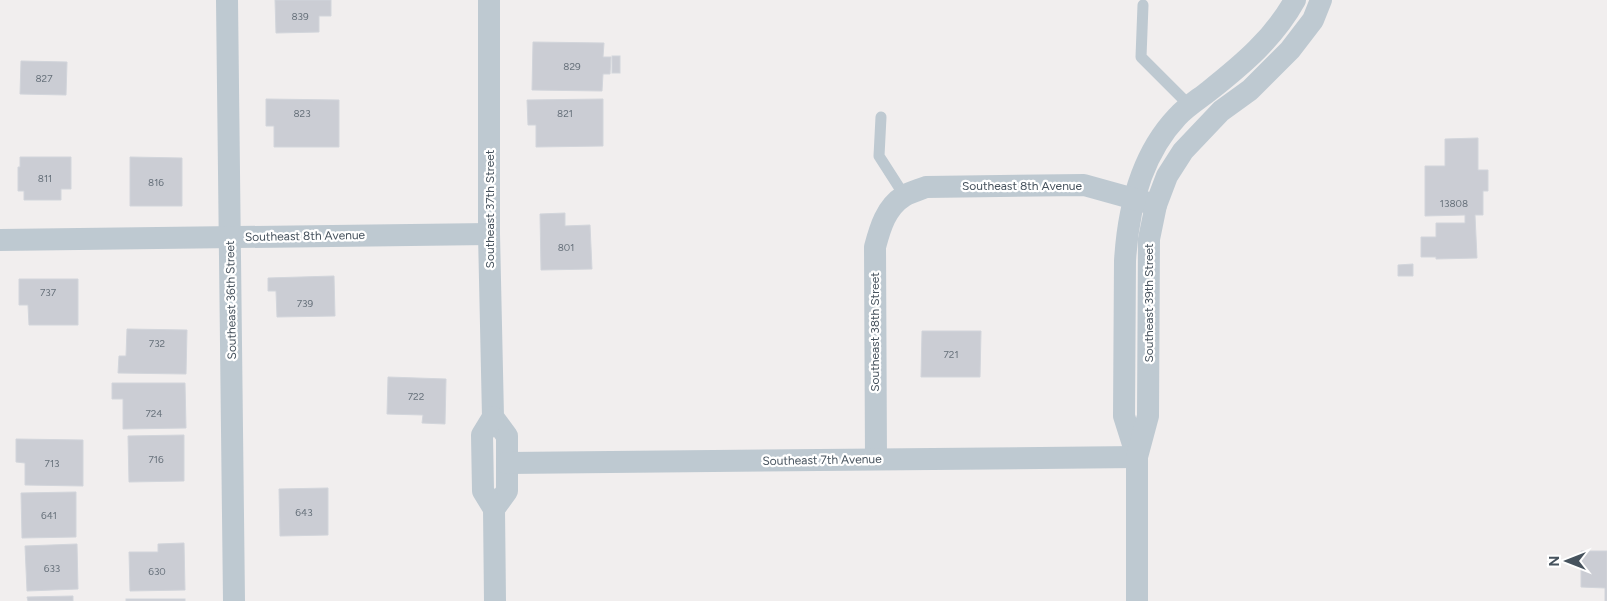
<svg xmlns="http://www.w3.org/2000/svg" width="1607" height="601" viewBox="0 0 1607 601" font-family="Figtree,sans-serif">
  <rect width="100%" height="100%" fill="#f1eeee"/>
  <g fill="#cbcdd4" stroke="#d2d5db">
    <polygon points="275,0 331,0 331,16 319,16 319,32 276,33"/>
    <polygon points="533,42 604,43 603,57 611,57 610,74 603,74 602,91 532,90"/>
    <rect x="612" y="56" width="8" height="17"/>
    <polygon points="21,61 67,62 66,95 20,94"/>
    <polygon points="266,99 339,100 339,147 274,147 274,126 266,126"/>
    <polygon points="603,99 603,146 536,147 536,125 528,125 527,100"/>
    <polygon points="1478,138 1478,170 1488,170 1488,191 1483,191 1483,215 1475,215 1477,258 1436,259 1436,257 1421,257 1421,237 1436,237 1436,223 1465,223 1465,215 1425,216 1425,166 1445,166 1445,139"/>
    <polygon points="20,157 71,157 71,189 61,189 61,200 24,200 24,191 18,191 18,167 20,167"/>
    <polygon points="130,157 182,158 182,206 130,206"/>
    <polygon points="565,213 565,226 590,225 592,269 541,270 540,214"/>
    <polygon points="1413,264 1413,276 1398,276 1398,265"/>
    <polygon points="334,276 335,316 277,317 276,291 268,291 268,278"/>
    <polygon points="19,279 78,279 78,325 29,325 28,305 19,305"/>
    <polygon points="127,329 187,330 186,374 118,373 119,356 126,356"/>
    <polygon points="922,331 981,331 980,377 921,377"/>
    <polygon points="388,377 446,379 445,424 422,423 423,415 387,414"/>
    <polygon points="112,383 185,383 186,428 123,429 123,399 112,399"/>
    <polygon points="184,435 184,481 129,482 128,436"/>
    <polygon points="16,439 83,440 83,486 25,485 25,463 16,462"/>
    <polygon points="328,488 328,535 280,536 279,489"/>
    <polygon points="76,492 76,537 22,538 21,493"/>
    <polygon points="184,543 185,590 130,591 129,552 158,552 158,544"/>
    <polygon points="77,544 78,589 27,591 25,546"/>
    <polygon points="1581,551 1607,551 1607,601 1605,601 1605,588 1581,587"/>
    <polygon points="73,596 73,601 28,601 27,597"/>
    <rect x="126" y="599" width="59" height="2"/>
  </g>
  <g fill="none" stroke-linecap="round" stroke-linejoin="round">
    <g stroke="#bec9d1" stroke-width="11">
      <polyline points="1143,5 1141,57 1190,106"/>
      <polyline points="881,117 879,156 904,195"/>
    </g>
    <g stroke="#bec9d1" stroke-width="22">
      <polyline points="227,0 234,601"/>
      <polyline points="489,0 489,234 493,417 507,436 507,491 494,509"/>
      <polyline points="0,240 489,234"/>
      <polyline points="493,417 482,435 483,491 494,509 495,601"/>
      <path d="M 1137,457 L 1124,416 L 1125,261 C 1128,211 1141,155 1177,117 C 1186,107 1199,99 1209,91 C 1243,64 1274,38 1295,0"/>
      <path d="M 876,459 L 875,247 C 880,228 886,207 904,196 C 910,192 919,190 926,187 L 1084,185 L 1156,205"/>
      <polyline points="507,463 1137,457"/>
      <polyline points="1137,601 1137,457 1148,416 1149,239 1156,205 1167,176 1183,151 1221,111 1250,90 1290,50 1313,20 1321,0"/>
    </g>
  </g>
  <g text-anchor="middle" stroke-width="4.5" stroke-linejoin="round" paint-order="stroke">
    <g font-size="10" fill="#67717b">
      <text x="300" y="20">839</text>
      <text x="572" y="70">829</text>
      <text x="44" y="82">827</text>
      <text x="302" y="117">823</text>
      <text x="565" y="117">821</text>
      <text x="45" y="182">811</text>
      <text x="156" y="186">816</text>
      <text x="1454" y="207">13808</text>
      <text x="566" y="251">801</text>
      <text x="48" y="296">737</text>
      <text x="305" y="307">739</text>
      <text x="157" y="347">732</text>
      <text x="951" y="358">721</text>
      <text x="416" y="400">722</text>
      <text x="154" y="417">724</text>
      <text x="156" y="463">716</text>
      <text x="52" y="467">713</text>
      <text x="304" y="516">643</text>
      <text x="49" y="519">641</text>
      <text x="52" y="572">633</text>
      <text x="157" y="575">630</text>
    </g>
    <g font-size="12" fill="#46525d" stroke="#fff">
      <text x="1022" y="190">Southeast 8th Avenue</text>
      <text transform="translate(490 209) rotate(-90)" y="4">Southeast 37th Street</text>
      <text transform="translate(305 236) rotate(-1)" y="4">Southeast 8th Avenue</text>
      <text transform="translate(231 300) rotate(-91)" y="4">Southeast 36th Street</text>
      <text transform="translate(1149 303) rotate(-90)" y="4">Southeast 39th Street</text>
      <text transform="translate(875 332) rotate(-90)" y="4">Southeast 38th Street</text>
      <text transform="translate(822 460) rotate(-1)" y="4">Southeast 7th Avenue</text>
    </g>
  </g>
  <g transform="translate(1567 561) rotate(270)" stroke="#ffffff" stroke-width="4" paint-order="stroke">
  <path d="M0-4L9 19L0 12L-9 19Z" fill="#46525d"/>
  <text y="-8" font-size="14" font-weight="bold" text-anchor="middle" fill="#46525d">N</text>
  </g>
</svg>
